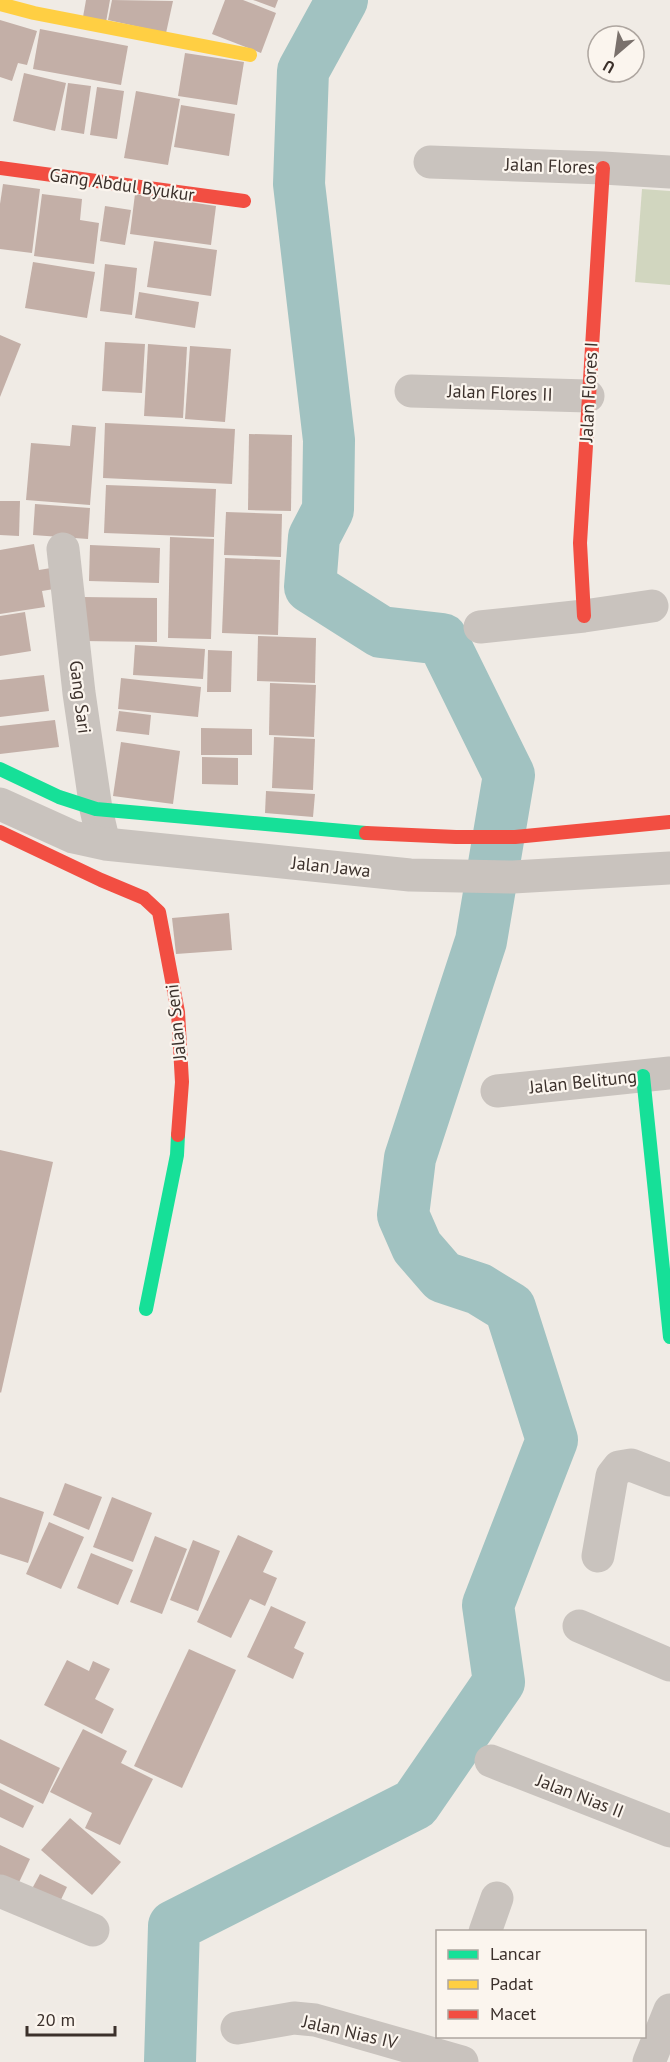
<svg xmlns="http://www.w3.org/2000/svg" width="670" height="2062" viewBox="0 0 670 2062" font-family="'PT Sans',sans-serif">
  <rect width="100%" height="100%" fill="#f0ebe5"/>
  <polygon fill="#d1d6bf" points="642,189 670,191 670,285 635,282"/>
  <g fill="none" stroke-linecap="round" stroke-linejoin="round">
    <polyline stroke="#a1c2c1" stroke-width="52" points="170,2062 174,1926 415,1804 499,1682 488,1605 552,1440 510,1308 479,1289 443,1277 417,1247 403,1215 410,1158 481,941 509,775 442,639 381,632 310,587 314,537 328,510 329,440 299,184 303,71 342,0"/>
  </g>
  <g fill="#c3afa7">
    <polygon points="86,0 110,0 106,22 83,17"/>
    <polygon points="112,0 173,1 166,33 108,20"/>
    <polygon points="225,0 243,0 276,13 261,53 212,34"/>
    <polygon points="253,0 278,0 275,8"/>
    <polygon points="0,20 37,31 27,65 18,63 12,81 0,77"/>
    <polygon points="40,29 128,46 121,85 33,69"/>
    <polygon points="185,53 244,62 237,105 178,96"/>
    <polygon points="24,73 66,83 55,131 13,121"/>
    <polygon points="68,83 91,86 84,134 61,130"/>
    <polygon points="97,87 124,91 117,139 90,135"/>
    <polygon points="136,91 180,99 168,165 124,158"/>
    <polygon points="181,105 235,114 229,156 174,147"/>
    <polygon points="3,184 40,189 32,253 0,249 0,204"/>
    <polygon points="42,194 82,199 80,220 99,223 94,264 34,256"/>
    <polygon points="135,194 216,206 211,245 130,234"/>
    <polygon points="105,206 131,210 125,245 100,241"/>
    <polygon points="154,241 217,250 211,296 147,287"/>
    <polygon points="33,262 95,272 87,318 25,308"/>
    <polygon points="105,264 137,268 132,315 100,311"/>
    <polygon points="139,292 199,302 195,328 135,318"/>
    <polygon points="0,335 21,344 0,397"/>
    <polygon points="105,342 145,344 142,393 102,391"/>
    <polygon points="148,344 187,347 183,418 144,416"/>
    <polygon points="190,346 231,349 225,422 185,419"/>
    <polygon points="105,423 235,429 232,484 103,478"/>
    <polygon points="72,425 96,427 90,505 26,500 31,443 70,446"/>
    <polygon points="249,434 292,435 291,511 248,510"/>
    <polygon points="106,485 216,489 214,537 104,533"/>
    <polygon points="0,501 20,501 19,536 0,535"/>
    <polygon points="35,504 90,508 88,539 33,535"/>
    <polygon points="226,512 282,514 281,557 224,555"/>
    <polygon points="170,537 214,539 211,639 168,638"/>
    <polygon points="34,544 39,570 51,568 54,589 42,591 45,607 0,614 0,550"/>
    <polygon points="90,545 160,548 159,583 89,581"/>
    <polygon points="225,558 280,560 278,635 222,633"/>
    <polygon points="82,597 157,598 157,642 82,641"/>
    <polygon points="25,612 31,651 0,656 0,616"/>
    <polygon points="258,636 316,638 315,683 257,681"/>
    <polygon points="135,645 205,649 203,679 133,675"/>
    <polygon points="208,650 232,651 231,692 207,692"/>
    <polygon points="44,675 49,711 0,717 0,680"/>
    <polygon points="121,678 201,687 198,717 118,709"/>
    <polygon points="270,683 316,685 314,737 269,735"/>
    <polygon points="119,711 151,715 149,735 116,731"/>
    <polygon points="55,720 59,747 0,754 0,726"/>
    <polygon points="201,728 252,729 252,755 201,755"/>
    <polygon points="274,737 315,739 313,790 272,788"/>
    <polygon points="121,742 180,751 173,804 113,796"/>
    <polygon points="202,757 238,758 238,785 202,784"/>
    <polygon points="266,791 315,794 313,817 265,813"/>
    <polygon points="229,913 232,950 176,954 172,918"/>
    <polygon points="0,1150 53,1162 1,1393 0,1392"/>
    <polygon points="65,1483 102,1497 89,1530 53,1515"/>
    <polygon points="0,1497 44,1512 28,1563 0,1554"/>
    <polygon points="112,1497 152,1513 133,1562 93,1547"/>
    <polygon points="49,1522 84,1537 61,1589 26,1574"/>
    <polygon points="238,1535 273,1551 263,1572 277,1578 265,1606 250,1599 231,1638 197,1622"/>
    <polygon points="155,1536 187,1549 162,1614 130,1602"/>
    <polygon points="193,1540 220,1551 198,1611 170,1600"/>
    <polygon points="91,1553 133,1570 118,1605 77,1588"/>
    <polygon points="271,1606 306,1622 294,1648 304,1653 293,1679 247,1657"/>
    <polygon points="189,1649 236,1670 182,1788 134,1766"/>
    <polygon points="67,1660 89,1671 93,1661 110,1669 95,1699 114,1709 102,1734 44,1705"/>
    <polygon points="83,1729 127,1751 121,1763 153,1779 120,1845 85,1828 92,1813 50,1792"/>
    <polygon points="0,1739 60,1768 43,1804 0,1783"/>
    <polygon points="0,1789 34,1806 23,1828 0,1817"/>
    <polygon points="70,1818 121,1862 92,1895 41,1850"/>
    <polygon points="0,1845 30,1859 14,1893 0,1886"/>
    <polygon points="40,1874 67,1887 55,1912 27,1898"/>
  </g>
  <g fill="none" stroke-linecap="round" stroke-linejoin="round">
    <g stroke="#c9c3be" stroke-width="33">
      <polyline points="430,162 603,168 670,172"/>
      <polyline points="411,391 588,396"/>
      <polyline points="63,549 79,693 96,809 102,835"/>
      <polyline points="480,627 584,616 652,606"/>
      <polyline points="0,804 73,837 105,844 410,875 513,877 670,868"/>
      <polyline points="497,1091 670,1073"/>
      <polyline points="598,1556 612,1476 619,1467 631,1465 670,1480"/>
      <polyline points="579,1626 670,1665"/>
      <polyline points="491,1761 670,1831"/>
      <polyline points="0,1891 93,1930"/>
      <polyline points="485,1932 497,1898"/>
      <polyline points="237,2028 294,2018 315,2020 462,2062"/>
      <polyline points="649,2062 670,2010"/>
    </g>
    <g stroke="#16e098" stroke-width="14">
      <polyline points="0,769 59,797 96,809 366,833"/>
      <polyline points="643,1076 670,1337"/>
      <polyline points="146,1309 177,1155 178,1135"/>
    </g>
    <polyline stroke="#ffcf43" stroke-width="14" points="0,4 34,13 250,55"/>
    <g stroke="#f24e42" stroke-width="14">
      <polyline points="0,168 244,201"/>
      <polyline points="584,616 580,543 603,168"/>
      <polyline points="0,832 101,880 144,898 159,912 178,1012 182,1082 178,1135"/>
      <polyline points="366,833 456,837 515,837 670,822"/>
    </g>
  </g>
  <g text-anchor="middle" stroke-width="4.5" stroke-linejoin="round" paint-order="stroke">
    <g font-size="18" fill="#3b302b" stroke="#fbf5ee">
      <text transform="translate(550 166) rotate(2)" y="6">Jalan Flores</text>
      <text transform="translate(122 185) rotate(8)" y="6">Gang Abdul Byukur</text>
      <text transform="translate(589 392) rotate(-87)" y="6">Jalan Flores I</text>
      <text transform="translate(500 393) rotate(2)" y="6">Jalan Flores II</text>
      <text transform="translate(80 697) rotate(83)" y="6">Gang Sari</text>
      <text transform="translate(331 867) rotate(6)" y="6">Jalan Jawa</text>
      <text transform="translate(176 1022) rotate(-96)" y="6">Jalan Seni</text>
      <text transform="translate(583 1082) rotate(-6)" y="6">Jalan Belitung</text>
      <text transform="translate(580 1796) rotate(21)" y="6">Jalan Nias II</text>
      <text transform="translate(350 2032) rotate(13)" y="6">Jalan Nias IV</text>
    </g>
  </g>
  <rect x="436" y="1930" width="210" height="108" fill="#fbf5ee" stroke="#aea6a0" stroke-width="1.5"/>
  <rect x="448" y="1950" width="30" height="9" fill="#16e098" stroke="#aea6a0" stroke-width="1.5"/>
  <text x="490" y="1960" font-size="18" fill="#3b302b">Lancar</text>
  <rect x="448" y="1980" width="30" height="9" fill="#ffcf43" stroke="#aea6a0" stroke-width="1.5"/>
  <text x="490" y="1990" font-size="18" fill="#3b302b">Padat</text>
  <rect x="448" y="2010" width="30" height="9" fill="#f24e42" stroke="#aea6a0" stroke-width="1.5"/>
  <text x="490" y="2020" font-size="18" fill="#3b302b">Macet</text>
  <g transform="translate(616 54) rotate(209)"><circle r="28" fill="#fbf5ee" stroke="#aea6a0" stroke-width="1.5"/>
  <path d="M0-4.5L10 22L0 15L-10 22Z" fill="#7a716c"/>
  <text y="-9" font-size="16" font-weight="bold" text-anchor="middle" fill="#3b302b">U</text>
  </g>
  <path d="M27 2026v9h88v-9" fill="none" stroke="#3b302b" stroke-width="3"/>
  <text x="36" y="2026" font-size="18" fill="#3b302b" stroke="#fbf5ee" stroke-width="4.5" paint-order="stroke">20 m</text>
</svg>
